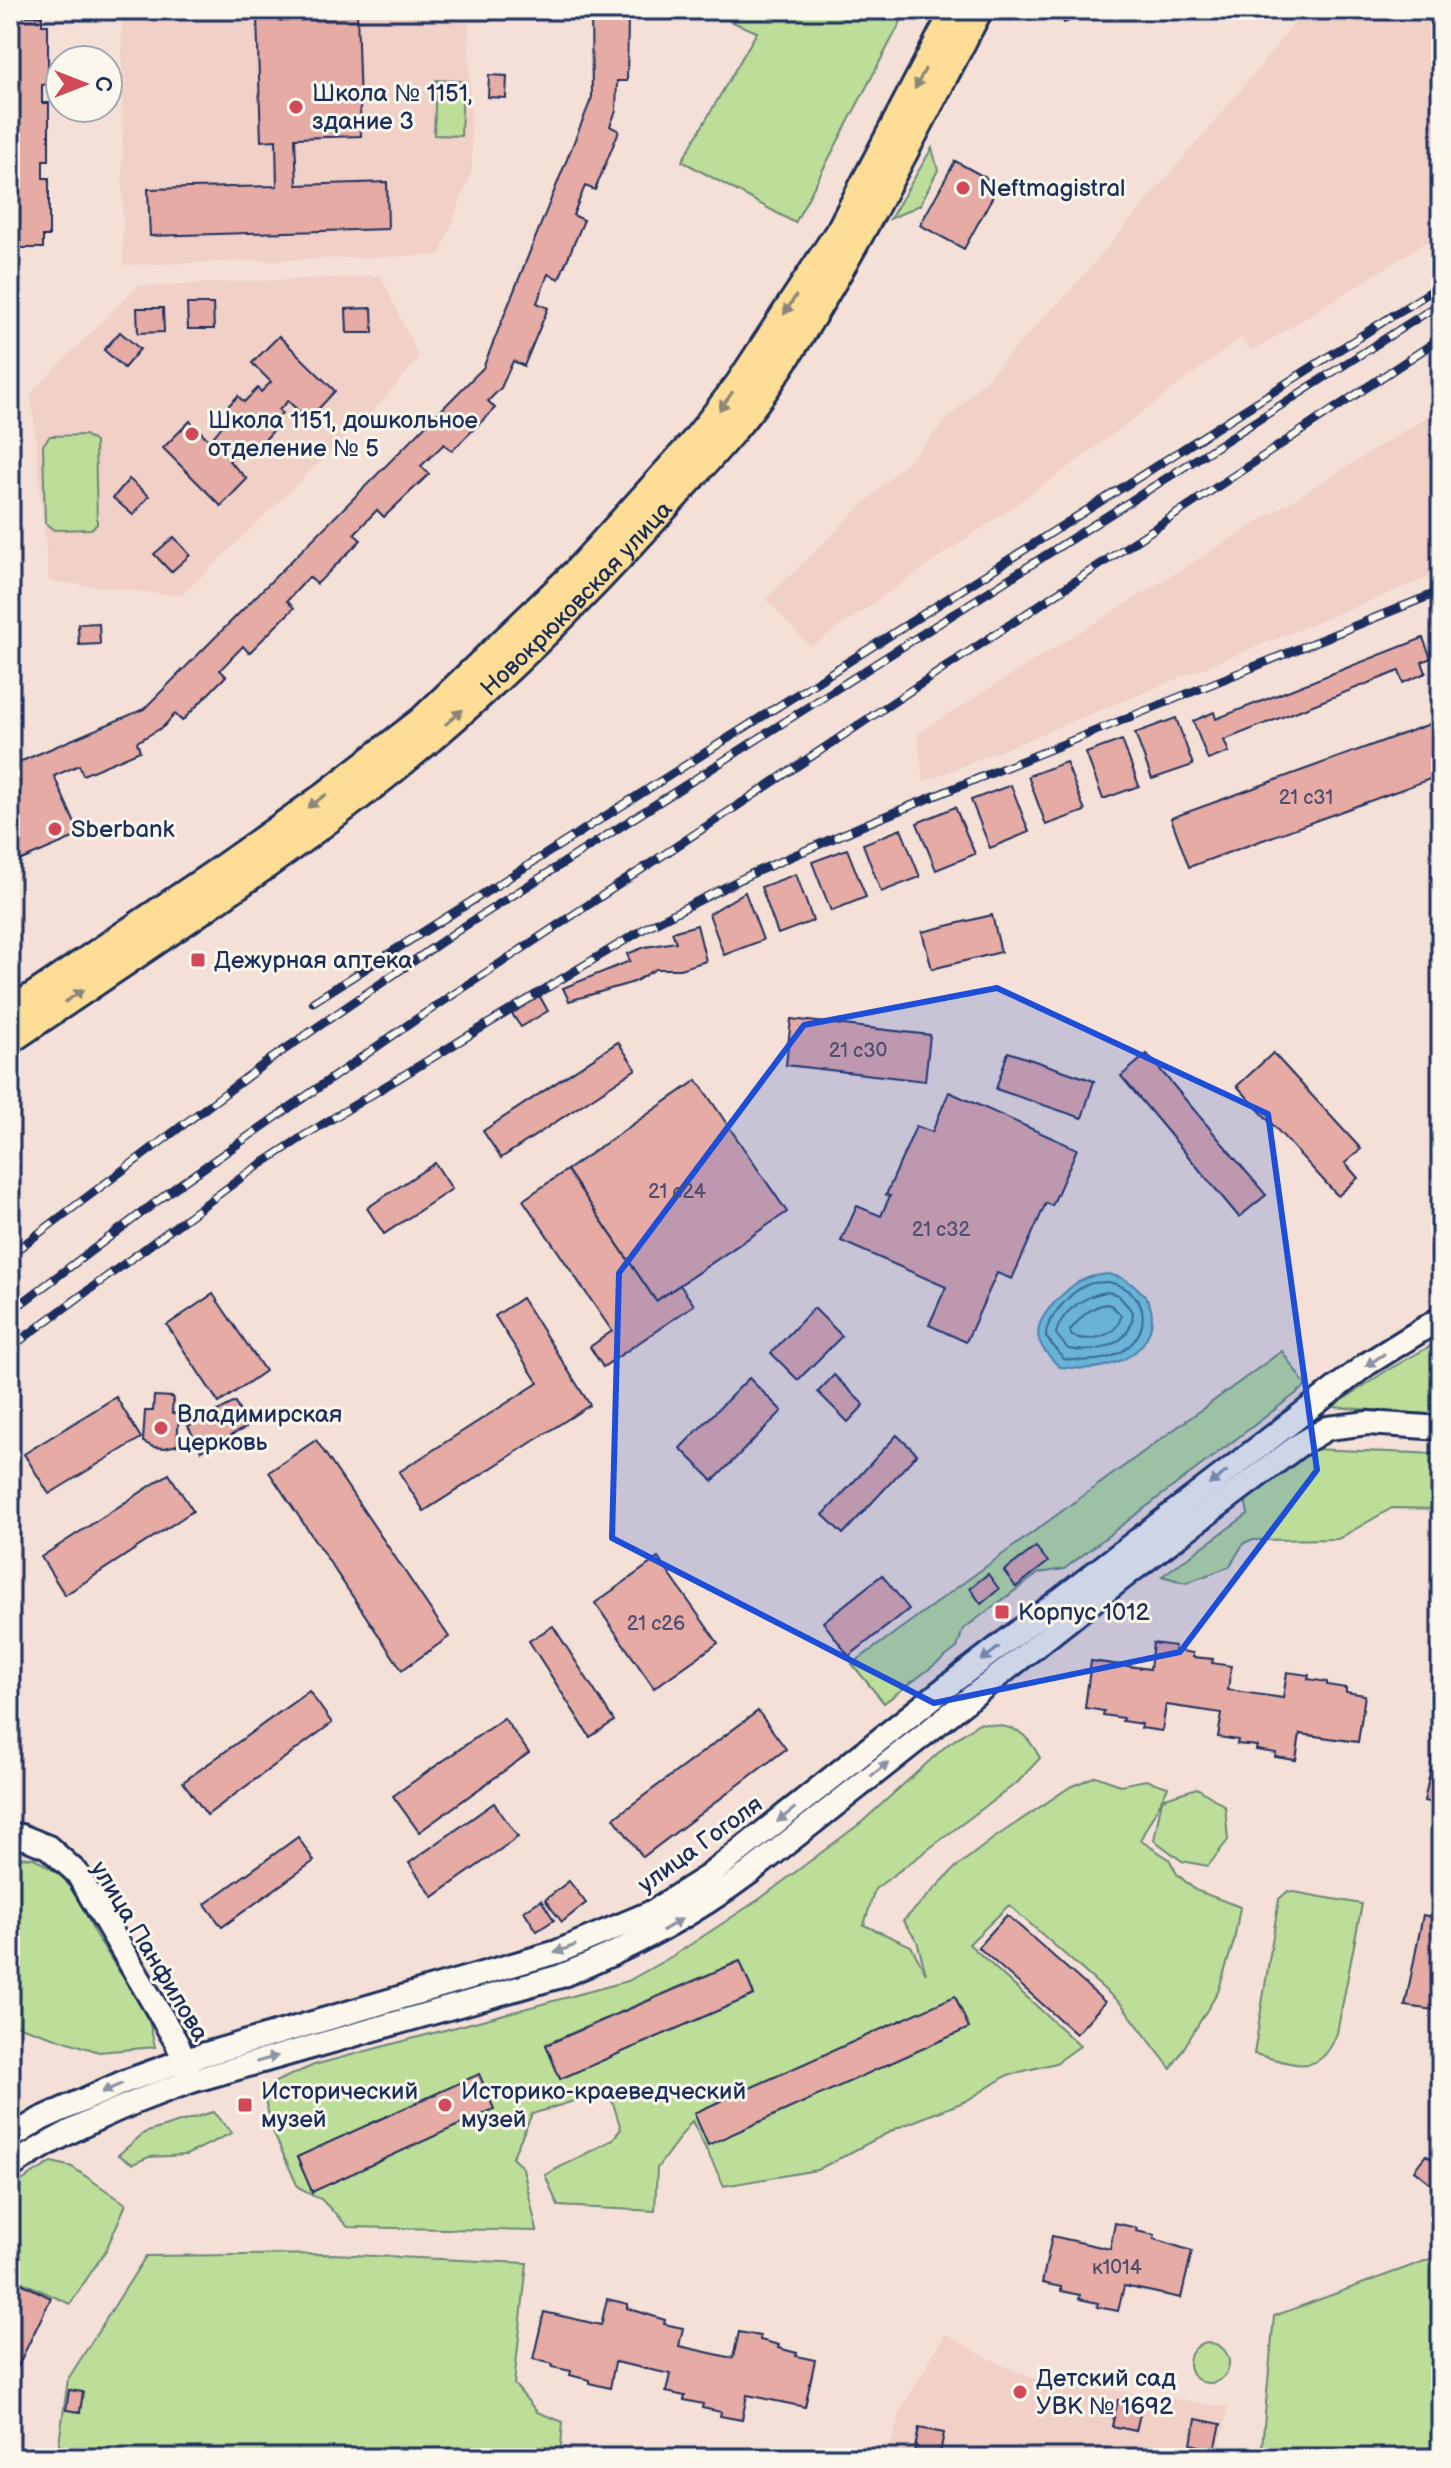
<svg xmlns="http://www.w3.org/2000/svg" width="1451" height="2468" viewBox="0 0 1451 2468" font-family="'Balsamiq Sans',sans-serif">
  <rect width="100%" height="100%" fill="#f4e0d6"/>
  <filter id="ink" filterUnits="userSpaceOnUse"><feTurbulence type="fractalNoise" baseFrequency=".0125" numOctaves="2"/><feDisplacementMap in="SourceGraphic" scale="16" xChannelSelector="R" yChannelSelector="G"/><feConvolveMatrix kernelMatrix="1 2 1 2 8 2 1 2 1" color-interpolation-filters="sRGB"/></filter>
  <g filter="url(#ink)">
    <g fill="#f0d0c7">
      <polygon points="122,10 468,10 472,170 440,255 123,265"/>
      <polygon points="1305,10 1441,10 1441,233 1251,352 1241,338 1054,478 810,647 766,599 916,453 1077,283 1241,90"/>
      <polygon points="381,276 419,358 376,408 181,596 49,581 31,393 137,286"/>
      <polygon points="1441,408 1441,572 923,782 918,733"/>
      <polygon points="945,2334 986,2357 1030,2378 1228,2407 1218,2458 886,2458 902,2408"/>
      <polygon points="571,2446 613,2458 568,2458"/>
    </g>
    <g fill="#bdde98" stroke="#6c867b" stroke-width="2" fill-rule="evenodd">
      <polygon points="703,10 907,10 795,223 682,161 757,32"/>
      <polygon points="436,80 463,81 461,136 434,135"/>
      <polygon points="932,148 938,170 920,205 890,219"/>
      <polygon points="85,435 95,442 97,524 91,529 54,530 45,523 43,445 50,436"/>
      <polygon points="1434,1344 1441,1374 1441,1415 1332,1407 1386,1371"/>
      <polygon points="1282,1351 1306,1386 1064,1569 1039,1573 963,1629 957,1648 884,1703 852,1664"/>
      <polygon points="1310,1449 1441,1454 1441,1509 1392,1508 1338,1539 1251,1540 1244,1543 1229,1567 1186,1583 1162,1576 1248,1514 1244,1493"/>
      <path d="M 979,1723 C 1014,1728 1023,1726 1040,1758 L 1018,1782 L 875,1889 L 864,1925 L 911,1946 L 926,1974 L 917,1941 L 903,1921 L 955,1868 L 994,1838 L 1070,1787 L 1096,1776 L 1120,1785 L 1146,1780 L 1168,1787 L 1162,1799 L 1197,1788 L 1225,1806 L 1228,1840 L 1208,1866 L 1182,1861 L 1154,1840 L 1162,1799 L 1140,1840 L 1169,1859 L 1177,1874 L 1195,1890 L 1240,1907 L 1234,1941 L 1218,1992 L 1171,2069 L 1122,2005 L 1009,1905 L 969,1944 L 1080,2046 L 1056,2063 L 1008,2075 L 966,2101 L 897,2128 L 817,2170 L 724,2186 L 692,2121 L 657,2168 L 655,2211 L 558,2206 L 545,2175 L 612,2140 L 621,2129 L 609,2090 L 532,2114 L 512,2158 L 523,2168 L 537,2231 L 348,2227 L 321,2199 L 298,2187 L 274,2134 L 264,2097 L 275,2082 L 314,2065 L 628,1981 L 676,1954 L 761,1898 L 862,1822 L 947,1745 ZM 739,1961 L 754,1995 L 560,2079 L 546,2044 ZM 494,2109 L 313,2191 L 297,2158 Z"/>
      <polygon points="10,1857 34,1858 62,1876 80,1901 95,1934 148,2016 155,2047 99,2052 10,2023"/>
      <path d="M 1288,1891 L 1362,1904 L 1337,2033 C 1320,2080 1293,2063 1254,2054 L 1279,1899 Z"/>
      <polygon points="213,2112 232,2133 186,2155 149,2157 133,2164 118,2155 144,2133"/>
      <polygon points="52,2162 72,2167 126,2204 106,2250 70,2304 18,2280 10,2297 10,2188"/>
      <polygon points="332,2254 527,2263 514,2384 537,2412 563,2422 560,2458 57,2458 68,2379 146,2256"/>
      <polygon points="1441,2255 1441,2458 1261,2458 1274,2316"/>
      <circle cx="1209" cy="2363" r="20"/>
    </g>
    <path fill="#7ccdd6" stroke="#558ea6" stroke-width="2" d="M 1109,1274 C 1135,1280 1159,1301 1150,1330 C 1140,1361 1100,1371 1073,1368 C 1072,1368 1061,1367 1060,1367 C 1057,1365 1054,1361 1051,1358 C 1030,1337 1037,1320 1056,1301 C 1075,1282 1082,1276 1109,1274 Z"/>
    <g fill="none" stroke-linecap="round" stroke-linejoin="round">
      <g stroke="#426e8e" stroke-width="2">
        <path d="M 1108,1282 C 1153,1291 1154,1339 1113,1356 C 1097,1362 1081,1361 1064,1359 L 1046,1337 C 1045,1319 1072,1290 1089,1284 C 1094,1282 1102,1283 1108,1282 Z"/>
        <path d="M 1108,1292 L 1118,1295 L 1133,1312 C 1132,1346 1096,1354 1068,1349 L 1056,1334 C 1060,1312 1086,1294 1108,1292 Z"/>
        <path d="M 1107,1304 L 1112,1306 L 1121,1315 C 1119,1336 1088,1344 1071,1335 L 1070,1330 C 1081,1318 1090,1306 1107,1304 Z"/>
      </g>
    </g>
    <g fill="#e5aba4" stroke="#1b2f5e" stroke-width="2">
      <polygon points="591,10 676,10 676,17 628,16 627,81 617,81 616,111 610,126 619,131 595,190 585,186 573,215 584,220 559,279 548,274 537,303 548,308 524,366 513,361 501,388 488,401 495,408 452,451 444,444 421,466 429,474 384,517 377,510 354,534 361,540 317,584 309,577 287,601 294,608 249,653 243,646 220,670 226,676 182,721 175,714 163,727 137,742 140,751 83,775 79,765 54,776 80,835 10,865 10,766 144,709 483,368 592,97"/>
      <polygon points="616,10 676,10 676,17 616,16"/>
      <polygon points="1059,10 1096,10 1064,23"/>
      <polygon points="357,13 361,136 295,138 297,185 387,182 388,229 150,236 148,189 277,186 276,140 261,141 257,16"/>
      <polygon points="14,16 42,16 42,25 48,25 48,84 42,85 42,103 49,103 49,160 43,160 43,178 49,178 49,236 43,236 43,248 14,248 14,237 10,237 10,177 15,177 15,160 10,160 10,101 14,101 14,84 10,84 10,23 14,23"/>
      <polygon points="489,75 507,76 506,98 488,97"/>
      <polygon points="955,161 999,185 964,249 920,225"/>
      <polygon points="187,304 213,304 214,329 188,329"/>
      <polygon points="137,308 163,308 164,332 138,333"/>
      <polygon points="372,308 373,333 347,333 346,309"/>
      <polygon points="120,332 140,349 124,368 104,350"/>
      <polygon points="279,336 335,391 308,420 288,401 279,410 282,413 268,427 273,431 258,447 253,442 241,455 238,452 229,461 247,479 221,506 163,448 190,421 210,441 230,416 224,410 238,396 244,402 258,388 261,392 271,382 252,363"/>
      <polygon points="10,478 12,478 14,536 10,536"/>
      <polygon points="129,479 149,496 133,515 113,498"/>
      <polygon points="174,537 190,555 171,572 154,554"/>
      <polygon points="99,623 100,644 79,645 78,624"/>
      <polygon points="1423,638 1431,658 1422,662 1426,673 1403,683 1399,671 1224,740 1229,752 1208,760 1193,721 1214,712 1216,719"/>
      <polygon points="1176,718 1193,765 1152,779 1135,733"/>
      <polygon points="1441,720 1441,775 1189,867 1171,818"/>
      <polygon points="1122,740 1139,786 1103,799 1086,753"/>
      <polygon points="1066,762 1085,811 1046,825 1028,776"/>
      <polygon points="1011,785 1029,832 990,848 971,800"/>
      <polygon points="955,807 975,854 936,870 917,823"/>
      <polygon points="901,829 920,877 881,892 863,844"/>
      <polygon points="847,849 866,897 831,911 812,862"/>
      <polygon points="796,874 813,921 778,934 761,887"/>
      <polygon points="745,892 763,940 724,955 709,914"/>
      <polygon points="992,915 1001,952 932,969 922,932"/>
      <polygon points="697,925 706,961 680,969 656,969 634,982 569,1001 563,988 630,961 627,954 645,947 676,942 672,932"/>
      <polygon points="539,995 548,1011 521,1027 512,1014"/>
      <polygon points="791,1019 930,1035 925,1081 786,1065"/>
      <polygon points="618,1042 636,1069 501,1158 483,1131"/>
      <polygon points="1008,1052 1094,1081 1082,1118 996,1089"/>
      <polygon points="1273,1053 1361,1149 1345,1163 1358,1178 1338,1196 1237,1086"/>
      <polygon points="1147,1054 1266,1195 1239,1217 1121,1076"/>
      <polygon points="697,1080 787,1212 656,1301 567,1170"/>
      <polygon points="949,1092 1077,1149 1052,1206 1046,1203 1012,1279 997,1273 966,1342 929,1325 946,1287 841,1241 857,1206 881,1216 890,1196 886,1195 916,1126 932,1132"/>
      <polygon points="435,1163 452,1189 384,1234 367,1208"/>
      <polygon points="567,1170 656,1301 680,1285 694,1305 603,1367 590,1347 612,1331 523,1200"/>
      <polygon points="213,1294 265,1371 219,1403 167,1325"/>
      <polygon points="522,1298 590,1405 424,1511 399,1472 538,1383 495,1316"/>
      <polygon points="814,1308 842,1336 798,1380 771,1353"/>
      <polygon points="834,1375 864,1405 848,1422 818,1392"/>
      <polygon points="749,1378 782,1411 713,1481 680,1448"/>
      <polygon points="154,1396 173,1397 172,1413 179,1414 177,1445 165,1448 153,1447 143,1442 145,1411 153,1411"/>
      <polygon points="116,1397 141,1438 49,1494 24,1454"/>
      <polygon points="235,1402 247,1427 201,1451 188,1426"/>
      <polygon points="897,1435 917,1454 843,1534 823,1515"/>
      <polygon points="316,1440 449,1637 402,1670 269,1472"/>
      <polygon points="169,1474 193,1511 65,1595 41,1557"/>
      <polygon points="1036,1547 1048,1562 1016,1587 1004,1571"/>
      <polygon points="658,1558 718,1643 654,1688 595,1603"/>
      <polygon points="988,1574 999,1589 981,1604 970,1588"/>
      <polygon points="882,1575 909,1609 849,1656 823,1622"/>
      <polygon points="553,1626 614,1721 590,1737 529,1641"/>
      <polygon points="1153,1643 1175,1646 1174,1650 1193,1653 1193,1657 1213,1659 1212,1663 1231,1666 1228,1690 1283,1698 1287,1672 1309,1675 1308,1679 1327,1682 1327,1685 1346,1688 1346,1692 1365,1695 1358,1742 1300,1734 1296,1760 1275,1757 1276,1753 1256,1750 1257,1746 1237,1744 1238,1740 1218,1737 1222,1713 1166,1705 1162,1731 1141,1728 1142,1724 1122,1721 1123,1718 1103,1715 1104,1711 1085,1708 1091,1661 1150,1669"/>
      <polygon points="309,1691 332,1723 207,1815 183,1782"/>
      <polygon points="758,1711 786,1749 643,1857 614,1818"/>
      <polygon points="504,1718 529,1753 419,1832 393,1796"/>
      <polygon points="1434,1754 1441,1756 1441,1805 1424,1801"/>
      <polygon points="494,1803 518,1837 433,1897 409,1863"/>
      <polygon points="298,1837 314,1861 222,1927 205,1904"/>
      <polygon points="1440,1847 1441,1847 1441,1877 1434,1876"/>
      <polygon points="569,1881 586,1903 562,1922 545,1900"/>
      <polygon points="541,1900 554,1920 537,1931 524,1911"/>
      <polygon points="1007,1915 1105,2002 1076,2034 978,1947"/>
      <polygon points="1423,1915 1441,1919 1441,2011 1405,2006"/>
      <polygon points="740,1961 754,1995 560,2079 546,2045"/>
      <polygon points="955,1996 969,2028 708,2145 694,2113"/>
      <polygon points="479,2074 494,2109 312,2192 297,2157"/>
      <polygon points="1426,2155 1441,2167 1441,2192 1414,2170"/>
      <polygon points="1115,2223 1137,2228 1136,2231 1155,2235 1154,2239 1192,2251 1181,2298 1124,2286 1118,2311 1097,2307 1098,2303 1079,2299 1080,2295 1061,2291 1061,2287 1042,2283 1052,2236 1110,2249"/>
      <polygon points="21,2283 51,2298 17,2368 10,2407 10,2305"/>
      <polygon points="607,2299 628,2304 627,2308 665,2320 664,2324 683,2328 679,2346 733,2358 739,2332 760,2336 760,2340 779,2345 778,2348 797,2353 796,2356 815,2360 805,2407 747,2395 742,2420 720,2416 721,2412 702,2408 703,2404 684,2400 685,2396 666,2392 670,2374 615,2362 610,2388 589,2383 589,2380 570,2375 571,2371 552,2367 553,2364 533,2359 544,2312 601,2325"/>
      <polygon points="69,2390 83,2392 80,2412 66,2410"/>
      <polygon points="1118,2400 1142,2405 1136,2431 1112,2426"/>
      <polygon points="1196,2419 1221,2424 1215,2450 1191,2444"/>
      <polygon points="919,2428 944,2433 940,2453 967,2458 913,2458"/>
    </g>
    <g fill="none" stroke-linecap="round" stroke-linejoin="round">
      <defs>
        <g id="minor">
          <polyline points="10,1835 21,1836 48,1847 77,1873 177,2043 189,2072"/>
          <polyline points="10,2138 41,2119 124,2082 185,2060 557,1952 650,1913 707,1877 945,1688 1367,1364 1441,1318"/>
          <path d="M 10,2167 C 67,2129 127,2103 192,2081 L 561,1976 C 629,1949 690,1917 749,1873 L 1126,1575 L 1299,1445 L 1328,1428 L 1368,1423 L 1441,1428"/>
        </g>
        <g id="major">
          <polyline points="10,1012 214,874 323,797 421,721 577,571 693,443 739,384 840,230 955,10"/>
          <path id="s1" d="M 10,1040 C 139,952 272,867 394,769 C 490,692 577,605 659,514 C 697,471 738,429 770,382 C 849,265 913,134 979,10"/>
        </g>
      </defs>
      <use href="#minor" stroke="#1b2f5e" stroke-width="28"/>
      <use href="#major" stroke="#1b2f5e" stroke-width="32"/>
      <use href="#minor" stroke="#fbf7ec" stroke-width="22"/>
      <use href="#major" stroke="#fede96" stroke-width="26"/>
      <defs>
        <g id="rail">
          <polyline points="313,1002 1441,285"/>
          <polyline points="10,1255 268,1061 460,929 1441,303"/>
          <polyline points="10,1312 176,1187 415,1020 1441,338"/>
          <polyline points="10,1348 249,1172 307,1134 647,927 751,874 873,821 1441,591"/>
        </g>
      </defs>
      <use href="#rail" stroke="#1b2f5e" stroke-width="9"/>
      <use href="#rail" stroke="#fbf7ec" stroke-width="6" stroke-dasharray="18" stroke-linecap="butt"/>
    </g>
    <defs><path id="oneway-solid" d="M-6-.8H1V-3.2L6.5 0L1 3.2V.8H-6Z" transform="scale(2)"/></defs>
    <g fill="#8c867a">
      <use href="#oneway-solid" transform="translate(920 79) rotate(117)"/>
      <use href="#oneway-solid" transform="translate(790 305) rotate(122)"/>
      <use href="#oneway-solid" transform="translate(726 401) rotate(126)"/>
      <use href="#oneway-solid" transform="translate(454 717) rotate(-41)"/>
      <use href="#oneway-solid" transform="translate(317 801) rotate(144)"/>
      <use href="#oneway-solid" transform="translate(74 996) rotate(-34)"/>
    </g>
    <g fill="#8b93a5">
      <use href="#oneway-solid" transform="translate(1375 1360) rotate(147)"/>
      <use href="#oneway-solid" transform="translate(1218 1478) rotate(143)"/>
      <use href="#oneway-solid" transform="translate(990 1654) rotate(143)"/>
      <use href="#oneway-solid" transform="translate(880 1769) rotate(-38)"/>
      <use href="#oneway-solid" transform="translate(786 1815) rotate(142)"/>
      <use href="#oneway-solid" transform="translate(672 1925) rotate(-31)"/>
      <use href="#oneway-solid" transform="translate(565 1949) rotate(159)"/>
      <use href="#oneway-solid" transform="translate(267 2059) rotate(-16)"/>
      <use href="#oneway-solid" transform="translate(112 2088) rotate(156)"/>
    </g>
  </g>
  <path fill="#1d4ed8" fill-opacity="0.2" stroke="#1d4ed8" stroke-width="6" stroke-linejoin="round" d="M 997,988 L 1268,1114 L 1317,1470 L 1180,1652 L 934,1703 L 612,1538 L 619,1273 L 804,1025 Z"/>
  <g fill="#d1495b" stroke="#fbf7ec" stroke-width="3">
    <circle cx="296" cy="107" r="8"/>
    <circle cx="963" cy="188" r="8"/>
    <circle cx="192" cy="434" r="8"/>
    <circle cx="55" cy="829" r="8"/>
    <rect x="190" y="952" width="16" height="16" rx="4"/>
    <circle cx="161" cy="1428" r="8"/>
    <rect x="994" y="1604" width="16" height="16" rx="4"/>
    <rect x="237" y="2097" width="16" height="16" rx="4"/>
    <circle cx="445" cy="2105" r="8"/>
    <circle cx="1020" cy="2392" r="8"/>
  </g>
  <g text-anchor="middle" stroke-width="6" stroke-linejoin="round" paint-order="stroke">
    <g font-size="20" fill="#4e4e70">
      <text x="1306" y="804">21 с31</text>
      <text x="858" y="1057">21 с30</text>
      <text x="677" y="1198">21 с24</text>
      <text x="941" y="1236">21 с32</text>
      <text x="656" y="1630">21 с26</text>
      <text x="1117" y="2274">к1014</text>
    </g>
    <g font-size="24" fill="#1b2f5e" stroke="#fbf7ec" text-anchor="start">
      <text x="312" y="101">Школа № 1151,<tspan x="312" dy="28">здание 3</tspan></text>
      <text x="979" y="196">Neftmagistral</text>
      <text x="208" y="428">Школа 1151, дошкольное<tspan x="208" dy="28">отделение № 5</tspan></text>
      <text x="71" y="837">Sberbank</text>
      <text x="214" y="968">Дежурная аптека</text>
      <text x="177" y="1422">Владимирская<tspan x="177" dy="28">церковь</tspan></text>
      <text x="1018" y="1620">Корпус 1012</text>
      <text x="261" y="2099">Исторический<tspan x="261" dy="28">музей</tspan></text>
      <text x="461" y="2099">Историко-краеведческий<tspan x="461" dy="28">музей</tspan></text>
      <text x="1036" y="2386">Детский сад<tspan x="1036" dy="28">УВК № 1692</tspan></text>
    </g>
    <g font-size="24" fill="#1b2f5e" stroke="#fbf7ec">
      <text dy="8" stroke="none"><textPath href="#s1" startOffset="720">Новокрюковская улица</textPath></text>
      <text transform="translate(700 1844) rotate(-36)" y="8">улица Гоголя</text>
      <text transform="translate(150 1951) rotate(59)" y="8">улица Панфилова</text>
    </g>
  </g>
  <rect width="1451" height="2468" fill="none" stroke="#fbf7ec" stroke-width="40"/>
  <rect x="20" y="20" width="1411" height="2428" fill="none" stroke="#1b2f5e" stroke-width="3" filter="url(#ink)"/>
  <g transform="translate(84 84) rotate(90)"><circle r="38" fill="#fbf7ec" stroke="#a1a7b3" stroke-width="2"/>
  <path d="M0-6L14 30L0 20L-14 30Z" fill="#d1495b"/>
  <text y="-12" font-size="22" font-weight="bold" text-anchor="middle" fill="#1b2f5e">С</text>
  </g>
</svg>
